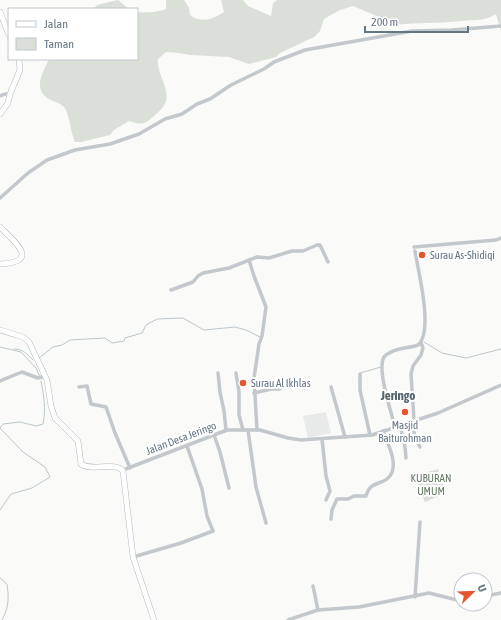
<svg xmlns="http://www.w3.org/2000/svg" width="501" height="620" viewBox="0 0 501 620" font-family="'Asap Condensed',sans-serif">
  <rect width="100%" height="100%" fill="#fafaf8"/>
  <polygon fill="#e8e9e9" points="326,412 331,433 308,438 303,416"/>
  <g fill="#dadfd7">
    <polygon points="118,0 129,9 94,9 97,5"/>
    <path d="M 166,0 L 184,0 L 189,8 L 190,15 C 202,24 213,19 224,12 L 221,0 L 243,0 L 248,6 L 271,16 L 273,3 L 277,0 L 501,0 L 501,32 L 496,14 C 482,22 477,19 463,21 C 439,23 415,23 390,25 L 386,20 L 353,6 L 340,10 L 324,19 L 320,31 L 314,37 L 280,53 L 276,57 L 249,64 L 229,57 L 191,55 L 178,53 L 166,52 L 158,59 C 156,75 174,92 163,107 C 161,110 157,113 154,116 C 144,125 142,125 129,121 L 114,130 L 110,135 L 81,142 L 75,142 C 71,133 69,115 65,108 C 62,104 55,102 51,100 C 31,90 43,73 49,59 L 137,59 L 137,12 C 144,13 160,12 166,9 Z"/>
    <polygon points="438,469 446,493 425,502 415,477 421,474"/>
  </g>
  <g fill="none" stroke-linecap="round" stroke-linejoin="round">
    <g stroke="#bbc7cb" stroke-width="1">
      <polyline points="424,342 442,353 466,358 501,349"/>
      <polyline points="0,347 21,352 36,368 40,377"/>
      <path d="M 14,349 C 23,349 27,354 33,360"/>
      <polyline points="39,358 53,347 62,345 70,340 105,338 112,343 124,341 125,338 142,333 146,325 157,319 183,318 204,330 235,327 246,330 260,337"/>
      <polyline points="360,373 381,367"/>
      <path d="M 0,510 L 11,494 L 32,488 L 50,477 L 45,467 L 23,452 L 0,428 L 3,424 L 20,422 L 36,426 L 43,424 C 46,409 44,396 41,381"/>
      <path d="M 0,578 L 7,584 C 9,598 9,607 2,620"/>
    </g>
    <defs>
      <g id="secondary">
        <polyline points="0,12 9,35"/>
        <polyline points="0,114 8,103 10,94 20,70 19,59"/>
        <path d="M 0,227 C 15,242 41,262 0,264"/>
        <path d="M 0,330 L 23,337 L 29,342 L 47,380 L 51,406 L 55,418 L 78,441 L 81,464 C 92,472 115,461 123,471 L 133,557 L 154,620"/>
      </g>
    </defs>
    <use href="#secondary" stroke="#b3babf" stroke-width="6"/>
    <g stroke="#c3c8cc" stroke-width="3.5">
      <polyline points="0,96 5,94 10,94"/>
      <polyline points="0,198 28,173 47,160 75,150 110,144 139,134 165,119 182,114 197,104 210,99 231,85 264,69 274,62 305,50 412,31 452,30 501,26"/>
      <polyline points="414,247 496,240 501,238"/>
      <polyline points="249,260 254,276 266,307 262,336 259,344 254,378 257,430"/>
      <polyline points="171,290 193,282 198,276 203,273 229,268 257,257 269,258 292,251 303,251 317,245 320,245 328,262"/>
      <polyline points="218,373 220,392 224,411 226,430"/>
      <polyline points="236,373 239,392 239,415 243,430"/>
      <polyline points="360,374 360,390 370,435"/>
      <polyline points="0,381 22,372 38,378 45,376"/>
      <polyline points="79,387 87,386 91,404 106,407 115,433 130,468"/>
      <polyline points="331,387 345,437"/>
      <polyline points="254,393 271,389 280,389"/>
      <polyline points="414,420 411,374 413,366 421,355 423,348 421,343"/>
      <polyline points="412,421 415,437 420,447"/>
      <polyline points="400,425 405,447 406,458"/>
      <path d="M 395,427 C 392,414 374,363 386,355 C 396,347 407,349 418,345 C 434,331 418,271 415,251"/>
      <polyline points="248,430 256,487 266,523"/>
      <polyline points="214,435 220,452 229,488"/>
      <polyline points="322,439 326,476 330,491 326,500"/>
      <polyline points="123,470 227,430 260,430 288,438 301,440 372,435 438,413 501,385"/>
      <path d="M 331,519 L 332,510 L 337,499 L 348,499 L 354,496 L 366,496 C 367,493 368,490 370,488 C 374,483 382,483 387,479 C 401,468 388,444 383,431"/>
      <polyline points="133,557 181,543 213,531 207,516 202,489 187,446"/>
      <polyline points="313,586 318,610"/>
      <polyline points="485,596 501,593"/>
      <polyline points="415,597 420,522"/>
      <polyline points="288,620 318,610 359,607 429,593 461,601"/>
    </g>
    <use href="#secondary" stroke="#fff" stroke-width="5"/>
  </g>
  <g fill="#e4572e" stroke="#fff" stroke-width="1.5">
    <circle cx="422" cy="255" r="4"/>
    <circle cx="243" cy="383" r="4"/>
    <circle cx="405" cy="412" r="4"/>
  </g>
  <g text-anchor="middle" stroke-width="4" stroke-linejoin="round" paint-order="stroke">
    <g font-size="11" fill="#657683" stroke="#fff" text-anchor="start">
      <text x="430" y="259">Surau As-Shidiqi</text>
      <text x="251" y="387">Surau Al Ikhlas</text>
      <text x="405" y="429" text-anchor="middle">Masjid<tspan x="405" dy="13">Baiturohman</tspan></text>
    </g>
    <g font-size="11" fill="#657683" stroke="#fff">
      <text transform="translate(181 438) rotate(-21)" y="4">Jalan Desa Jeringo</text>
    </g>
    <g font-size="11" fill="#687a64" stroke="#fff">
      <text x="431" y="482">KUBURAN<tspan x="431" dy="13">UMUM</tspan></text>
    </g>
    <g font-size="13" font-weight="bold" fill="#57646e" stroke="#fff">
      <text x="398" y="400">Jeringo</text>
    </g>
  </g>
  <rect x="8" y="8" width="130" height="52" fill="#ffffff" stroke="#c1c8cd"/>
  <rect x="16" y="21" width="20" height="6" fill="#ffffff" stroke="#c1c8cd"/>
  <text x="44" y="28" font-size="12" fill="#657683">Jalan</text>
  <rect x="16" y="38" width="20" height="12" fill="#dadfd7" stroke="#c1c8cd"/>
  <text x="44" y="48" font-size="12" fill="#657683">Taman</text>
  <g transform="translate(473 592) rotate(67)"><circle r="19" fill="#ffffff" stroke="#c1c8cd"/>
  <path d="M0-3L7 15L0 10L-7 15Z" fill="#e4572e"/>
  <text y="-6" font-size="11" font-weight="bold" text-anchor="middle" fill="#657683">U</text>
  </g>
  <path d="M365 26v6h103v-6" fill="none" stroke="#657683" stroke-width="2"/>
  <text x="371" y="26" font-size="12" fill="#657683" stroke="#ffffff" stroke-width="3" paint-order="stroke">200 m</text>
</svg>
